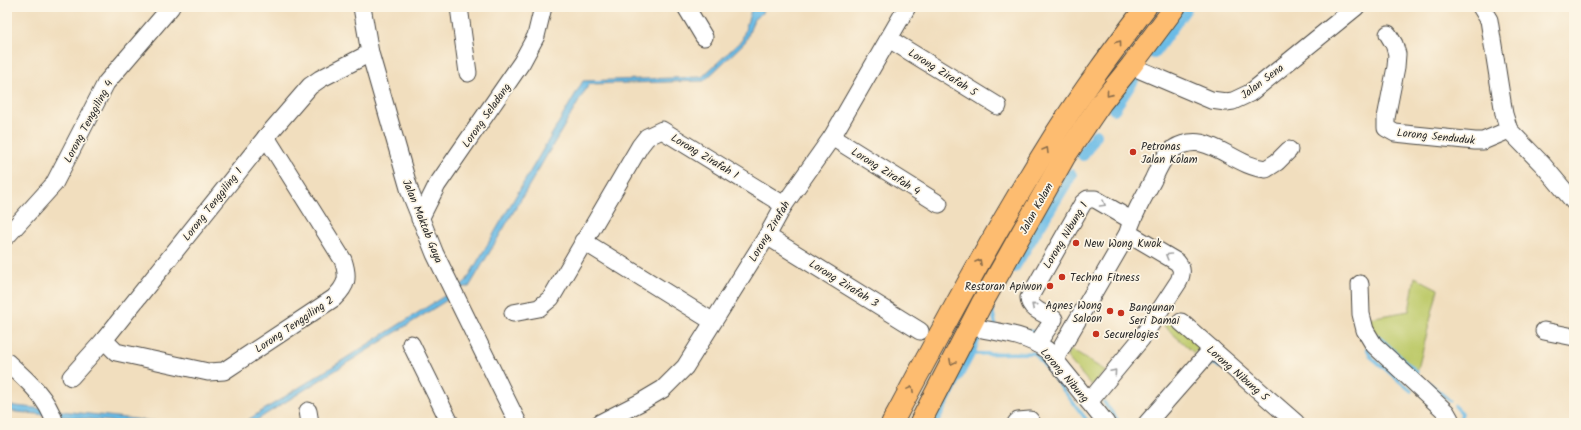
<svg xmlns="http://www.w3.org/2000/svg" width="1581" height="430" viewBox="0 0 1581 430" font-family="Kalam,sans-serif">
  <rect width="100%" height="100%" fill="#fcf5e5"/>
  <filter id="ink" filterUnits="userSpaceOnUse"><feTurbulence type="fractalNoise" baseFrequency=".025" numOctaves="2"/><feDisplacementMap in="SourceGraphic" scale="8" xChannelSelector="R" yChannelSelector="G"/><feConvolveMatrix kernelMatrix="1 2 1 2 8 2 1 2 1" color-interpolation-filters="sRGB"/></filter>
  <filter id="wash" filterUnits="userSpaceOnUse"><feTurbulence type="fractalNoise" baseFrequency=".012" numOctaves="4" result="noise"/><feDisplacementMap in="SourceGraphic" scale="16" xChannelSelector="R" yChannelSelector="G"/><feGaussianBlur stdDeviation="0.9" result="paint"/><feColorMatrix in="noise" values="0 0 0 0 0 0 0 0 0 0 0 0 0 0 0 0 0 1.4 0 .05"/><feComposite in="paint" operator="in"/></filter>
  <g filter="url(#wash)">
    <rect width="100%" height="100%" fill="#f1debe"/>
    <g fill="#beca6b" stroke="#747a4b">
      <polygon points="1415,277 1438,289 1416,377 1376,343 1369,318 1409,311"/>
      <polygon points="1169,316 1202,345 1199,352 1197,350 1194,353 1162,324"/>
      <polygon points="1071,350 1106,371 1091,385 1066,356"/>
    </g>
    <g fill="#6bbbe6" stroke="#4b7388">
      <polygon points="752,7 764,7 762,13 754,19 746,41 704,81 589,84 469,287 463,287 447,300 252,423 243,423 465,283 583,81 702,77 742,40"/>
      <polygon points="7,405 171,423 129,423 7,411"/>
    </g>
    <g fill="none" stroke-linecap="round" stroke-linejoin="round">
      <g stroke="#6bbbe6" stroke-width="3.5">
        <polyline points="991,304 996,327"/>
        <polyline points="1024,331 1037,332"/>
        <polyline points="1377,335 1417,372"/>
        <polyline points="1367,348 1371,357 1411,391"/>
        <polyline points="969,354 1033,353 1036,355 1089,423"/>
        <path d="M 1208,366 C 1211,362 1216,363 1219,367"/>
        <polyline points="1428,382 1450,401"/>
        <polyline points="1104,402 1120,423"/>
        <polyline points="1455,406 1462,413 1459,423"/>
      </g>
      <g stroke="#6bbbe6" stroke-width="12">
        <polyline points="1154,53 1187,7"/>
        <polyline points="1114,109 1134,79"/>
        <polyline points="1083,155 1096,135"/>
        <polyline points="1014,267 1071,175"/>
        <polyline points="932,423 969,354 975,338"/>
      </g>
    </g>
  </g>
  <g filter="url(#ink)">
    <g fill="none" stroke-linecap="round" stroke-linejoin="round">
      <defs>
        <g id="minor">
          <polyline points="362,7 370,53 410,192 435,254 518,423"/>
          <polyline points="459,7 468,73"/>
          <polyline points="686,7 704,37"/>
          <polyline points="1481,7 1489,20 1504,114 1509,130 1543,165 1574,202"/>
          <polyline points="1388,34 1394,44 1397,54 1396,67 1386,118 1386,128 1395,133 1475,141 1483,141 1509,130"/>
          <polyline points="889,39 998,106"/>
          <polyline points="1131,66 1211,100 1226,102 1233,101 1250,93 1356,7"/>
          <polyline points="832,137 939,204"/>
          <polyline points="420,219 437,185 522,62 536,36 543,7"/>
          <polyline points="7,236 54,184 106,83 171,7"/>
          <polyline points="767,236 920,331"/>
          <polyline points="583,241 712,321"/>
          <polyline points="1360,284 1361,314 1365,330 1374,345 1446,412 1450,419 1450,423"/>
          <polyline points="513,313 539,308 551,298 640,146 647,137 662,130 784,205"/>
          <polyline points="1181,322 1296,423"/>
          <path d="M 971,327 C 997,332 1025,334 1047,350 L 1106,423"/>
          <polyline points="1544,331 1574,337"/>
          <path d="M 104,340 L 116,352 L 208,372 L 224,371 L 334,298 C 347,285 349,278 343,260 L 266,137"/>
          <polyline points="411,344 450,423"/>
          <path d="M 1037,344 L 1054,319 C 1045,314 1029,309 1029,298 L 1083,203 L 1088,199 L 1095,199 L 1131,220"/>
          <path d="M 1055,359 L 1128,233 C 1133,214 1144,197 1153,180 C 1157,171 1161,161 1168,154 C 1175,145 1190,141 1201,143 C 1224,148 1242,167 1266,169 L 1277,162 L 1289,150"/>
          <path d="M 7,362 C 26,379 47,397 55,423"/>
          <polyline points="71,377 104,340 266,137 310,86 320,79 370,53"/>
          <path d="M 1089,402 L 1141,339 L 1179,281 C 1182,273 1183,269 1177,262 L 1128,233"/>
          <polyline points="308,411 310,423"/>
          <polyline points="600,423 641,402 663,389 685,367 767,236 784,205 832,137 907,7"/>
          <polyline points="1016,423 1018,421 1030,420 1032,423"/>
          <polyline points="1147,423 1212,349"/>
        </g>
        <g id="major">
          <path d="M 892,423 C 944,325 997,227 1056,133 C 1084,89 1115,48 1146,7"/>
          <polyline points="920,423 981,305 1065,156 1101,103 1131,66 1175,7"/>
        </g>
      </defs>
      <use href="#minor" stroke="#494641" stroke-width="19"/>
      <use href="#major" stroke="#494641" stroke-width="23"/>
      <use href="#minor" stroke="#fff" stroke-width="17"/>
      <use href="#major" stroke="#fdbc70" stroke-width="21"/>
    </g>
    <defs><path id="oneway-chevron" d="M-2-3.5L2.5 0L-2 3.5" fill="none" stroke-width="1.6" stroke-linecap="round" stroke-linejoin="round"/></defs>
    <g stroke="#8a6c4a">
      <use href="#oneway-chevron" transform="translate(1119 43) rotate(-53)"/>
      <use href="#oneway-chevron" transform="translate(1109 94) rotate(129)"/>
      <use href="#oneway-chevron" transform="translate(1046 150) rotate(-59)"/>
      <use href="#oneway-chevron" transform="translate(979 262) rotate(-61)"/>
      <use href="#oneway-chevron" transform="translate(952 362) rotate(118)"/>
      <use href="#oneway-chevron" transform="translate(911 389) rotate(-62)"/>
    </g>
    <g stroke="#a0a0a0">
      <use href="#oneway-chevron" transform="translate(1103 204) rotate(30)"/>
      <use href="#oneway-chevron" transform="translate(1168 256) rotate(-149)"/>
      <use href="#oneway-chevron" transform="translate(1034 306) rotate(-140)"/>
      <use href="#oneway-chevron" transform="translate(1114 372) rotate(-49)"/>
    </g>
  </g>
  <g fill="#c8321e" stroke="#fcf5e5" stroke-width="1.5">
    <circle cx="1133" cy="152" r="4"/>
    <circle cx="1076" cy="243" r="4"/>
    <circle cx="1062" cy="277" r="4"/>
    <circle cx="1050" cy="286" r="4"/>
    <circle cx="1110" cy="311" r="4"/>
    <circle cx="1121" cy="313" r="4"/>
    <circle cx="1096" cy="334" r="4"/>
  </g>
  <g text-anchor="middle" stroke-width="3.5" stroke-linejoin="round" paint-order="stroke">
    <g font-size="11" fill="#2b2b2b" stroke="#fcf5e5">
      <text transform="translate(943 72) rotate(32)" y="4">Lorong Zirafah 5</text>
      <text transform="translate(1262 81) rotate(-37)" y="4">Jalan Sena</text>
      <text transform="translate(486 115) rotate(-55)" y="4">Lorong Seladang</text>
      <text transform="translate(88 121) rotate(-62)" y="4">Lorong Tenggiling 4</text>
      <text transform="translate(1436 136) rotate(6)" y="4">Lorong Senduduk</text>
      <text transform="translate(705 156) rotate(31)" y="4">Lorong Zirafah 1</text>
      <text transform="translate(886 171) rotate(32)" y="4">Lorong Zirafah 4</text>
      <text transform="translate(212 204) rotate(-52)" y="4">Lorong Tenggiling 1</text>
      <text transform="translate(1036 208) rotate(-61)" y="4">Jalan Kolam</text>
      <text transform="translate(423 221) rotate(68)" y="4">Jalan Maktab Gaya</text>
      <text transform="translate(769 231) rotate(-59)" y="4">Lorong Zirafah</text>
      <text transform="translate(1065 235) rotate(-59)" y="4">Lorong Nibung 1</text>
      <text transform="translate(844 283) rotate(32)" y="4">Lorong Zirafah 3</text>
      <text transform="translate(294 324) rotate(-34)" y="4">Lorong Tenggiling 2</text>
      <text transform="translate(1238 373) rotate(41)" y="4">Lorong Nibung 5</text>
      <text transform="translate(1065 375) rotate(49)" y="4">Lorong Nibung</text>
    </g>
    <g font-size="11" fill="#2b2b2b" stroke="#fcf5e5" text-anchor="start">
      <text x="1141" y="150">Petronas<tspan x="1141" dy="13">Jalan Kolam</tspan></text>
      <text x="1084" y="247">New Wong Kwok</text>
      <text x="1070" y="281">Techno Fitness</text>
      <text x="1042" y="290" text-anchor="end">Restoran Apiwon</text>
      <text x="1102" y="309" text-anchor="end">Agnes Wong<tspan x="1102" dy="13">Saloon</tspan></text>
      <text x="1129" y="311">Bangunan<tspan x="1129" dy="13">Seri Damai</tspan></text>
      <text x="1104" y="338">Securelogies</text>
    </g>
  </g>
  <rect width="1581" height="430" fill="none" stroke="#fcf5e5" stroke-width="24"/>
</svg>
